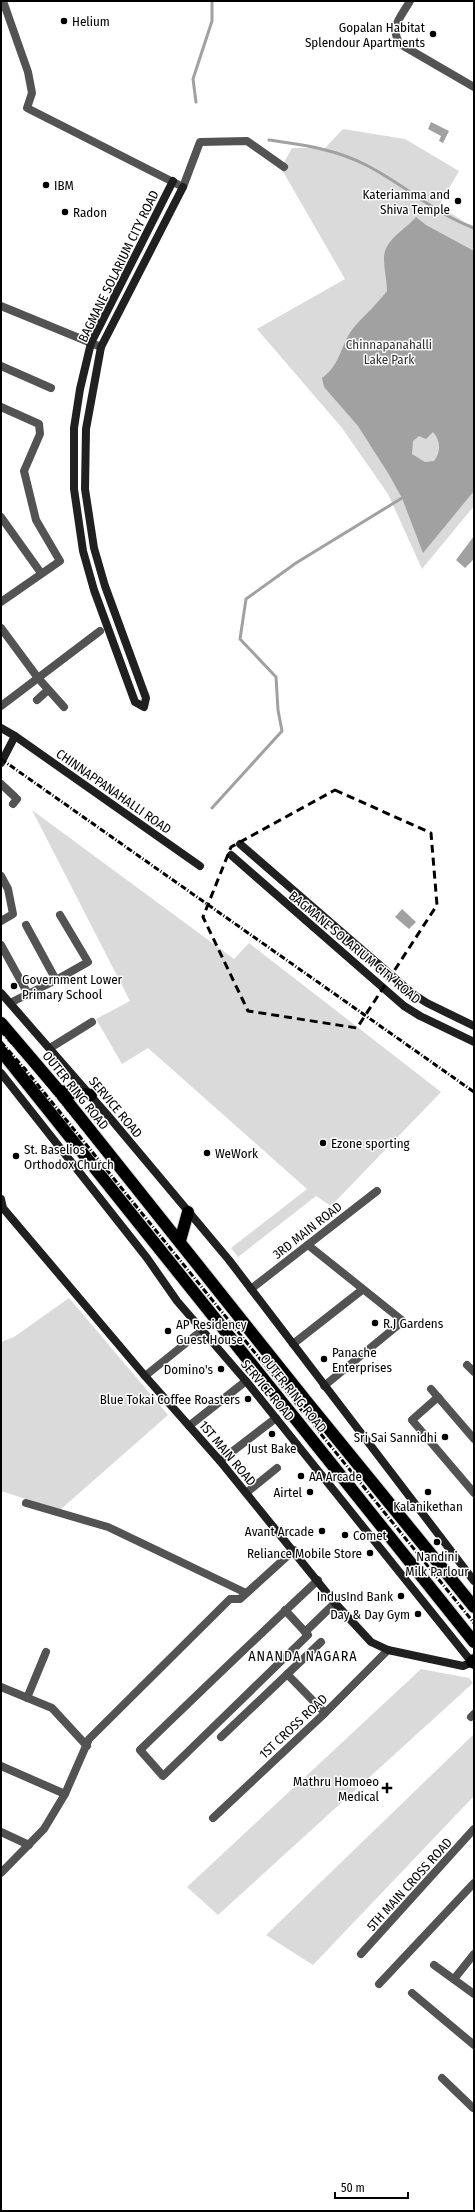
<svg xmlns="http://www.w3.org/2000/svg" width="475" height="2212" viewBox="0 0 475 2212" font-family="'Fira Sans Condensed',sans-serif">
  <rect width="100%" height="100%" fill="#fff"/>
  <g fill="#dadada">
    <polygon points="343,129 405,139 459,171 439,206 474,228 474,506 422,569 388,494 342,428 257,329 345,279 281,168 292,148 325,148"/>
    <polygon points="32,810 234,959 249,943 441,1092 331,1206 316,1196 238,1257 231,1248 307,1189 148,1048 122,1064 96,1019 130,1001"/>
    <polygon points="69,1298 168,1415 60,1510 1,1491 1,1342 14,1337"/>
    <polygon points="421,1669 469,1678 473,1683 218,1915 187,1887"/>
    <polygon points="474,1734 474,1796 313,1965 266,1935"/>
  </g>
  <g fill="#a1a1a1" fill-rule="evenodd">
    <polygon points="431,122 449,131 443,143 439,141 441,136 428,129"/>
    <path d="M 416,217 L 426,225 L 474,251 L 474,491 L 423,553 L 402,498 L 388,473 L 358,426 L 324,387 L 322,378 C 342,364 340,343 355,326 C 366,314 377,304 387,291 C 387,280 384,270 384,260 C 383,240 404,231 416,217 ZM 433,432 C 441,441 441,452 434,461 L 425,462 L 412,454 L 413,441 L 419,436 L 426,439 Z"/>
    <polygon points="474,536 474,559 465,568 456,560"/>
    <polygon points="402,909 416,922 409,929 395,917"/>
  </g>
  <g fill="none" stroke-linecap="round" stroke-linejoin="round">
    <g stroke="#a1a1a1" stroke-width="3">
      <polyline points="196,102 193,79 212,21 212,1"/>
      <path d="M 269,140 C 303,145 335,149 366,165 C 404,184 433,213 474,228"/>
      <polyline points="212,808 282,731 278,710 276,677 240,639 246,599 296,563 402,498"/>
    </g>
    <defs>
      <g id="highway">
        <polyline points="1,1023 59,1091 307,1402 474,1607"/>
        <polyline points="1,1051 474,1642"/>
        <polyline points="59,1091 91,1095"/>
        <polyline points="180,1241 188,1212"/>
        <polyline points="472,1662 474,1660"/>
      </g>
    </defs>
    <use href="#highway" stroke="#dbdbdb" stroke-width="14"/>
    <g stroke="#535353" stroke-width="8">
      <polyline points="3,1 28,72 32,93 27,108 183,187 200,142 247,141 284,167"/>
      <path d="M 410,1 C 401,17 389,27 400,44 L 474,87"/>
      <polyline points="1,306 101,347"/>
      <polyline points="1,366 51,388"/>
      <polyline points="1,407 39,424 40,434 24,471 36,520 60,561 1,602"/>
      <polyline points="1,517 41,573"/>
      <polyline points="1,628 38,678 64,707"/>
      <polyline points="37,700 48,690"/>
      <polyline points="1,706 100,631"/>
      <polyline points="1,784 15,797 17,799 13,804"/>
      <polyline points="1,876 8,889 13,914 1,921"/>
      <polyline points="1,945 28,994"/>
      <polyline points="56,980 88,962 60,915"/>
      <polyline points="10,1003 56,980 26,925"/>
      <polyline points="50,1048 92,1022"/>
      <polyline points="308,1245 403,1321 324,1386"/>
      <polyline points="251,1289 377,1191"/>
      <polyline points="293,1344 362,1290"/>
      <polyline points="467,1365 474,1372"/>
      <polyline points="145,1376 201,1331"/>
      <polyline points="431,1389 474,1439"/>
      <polyline points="438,1397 412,1420 474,1493"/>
      <polyline points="189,1426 246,1381"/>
      <polyline points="220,1461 276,1418"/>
      <polyline points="246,1493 277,1468"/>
      <polyline points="26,1503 108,1527 246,1593"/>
      <path d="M 285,1610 L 308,1635 L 163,1776 L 140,1750 C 199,1693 258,1636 318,1580"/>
      <polyline points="305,1632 335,1603"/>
      <polyline points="287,1674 325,1713"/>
      <polyline points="1,1687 52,1708 87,1746"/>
      <polyline points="27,1698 46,1652"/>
      <polyline points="471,1717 474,1714"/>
      <polyline points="221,1737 321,1642"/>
      <polyline points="1,1766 65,1794"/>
      <polyline points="213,1818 325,1713 388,1650"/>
      <polyline points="1,1832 29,1845"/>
      <polyline points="1,1873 44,1829 65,1794 89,1739 230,1599 240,1599 294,1550"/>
      <polyline points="361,1954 474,1829"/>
      <polyline points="434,1965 474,1994"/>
      <polyline points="454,1979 474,1954"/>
      <polyline points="379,1984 474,1883"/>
      <polyline points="412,1993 474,2045"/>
      <polyline points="442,2078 473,2108 474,2106"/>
    </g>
    <g stroke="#202020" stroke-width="8">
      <polyline points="173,181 91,343 80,389 74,428 74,489 83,551 94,590 135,702 144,707 146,698 105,586 94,548 85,489 86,429 101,347 183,187"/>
      <polyline points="1,728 15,736 200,866"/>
      <polyline points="1,763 15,736"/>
      <polyline points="240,844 413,994 427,1003 474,1026"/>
      <polyline points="231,855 404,1006 420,1016 474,1042"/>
      <polyline points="1,993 110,1118 229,1260 474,1581"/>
      <polyline points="1,1073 147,1258 177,1301 246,1381 474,1665"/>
      <polyline points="1,1199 3,1208 145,1376 220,1461 335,1603 371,1642 388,1650 463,1666 472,1662"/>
    </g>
    <use href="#highway" stroke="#000" stroke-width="12"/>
    <g stroke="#000" stroke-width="3" stroke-dasharray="6 2 1 2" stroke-linecap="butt">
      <polyline points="1,759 474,1092"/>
      <polyline points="1,1031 31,1064 474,1611"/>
      <polyline points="1,1042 25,1069 474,1623"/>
    </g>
  </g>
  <path fill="none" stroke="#000" stroke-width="3" stroke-dasharray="8 5" stroke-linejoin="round" d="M 335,790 L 431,833 L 437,905 L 357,1028 L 248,1011 L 203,917 L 231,847 Z"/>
  <g fill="#000" stroke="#fff" stroke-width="1.5">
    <circle cx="64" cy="21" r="4"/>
    <circle cx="433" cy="34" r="4"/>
    <circle cx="46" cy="185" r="4"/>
    <circle cx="458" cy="201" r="4"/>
    <circle cx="65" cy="212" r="4"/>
    <circle cx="14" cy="986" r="4"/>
    <circle cx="323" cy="1143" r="4"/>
    <circle cx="207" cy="1153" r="4"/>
    <circle cx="16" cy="1156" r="4"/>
    <circle cx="375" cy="1323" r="4"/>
    <circle cx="168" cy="1331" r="4"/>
    <circle cx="324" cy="1359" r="4"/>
    <circle cx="221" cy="1369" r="4"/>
    <circle cx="248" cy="1399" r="4"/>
    <circle cx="272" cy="1434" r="4"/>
    <circle cx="445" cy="1437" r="4"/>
    <circle cx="301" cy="1476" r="4"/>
    <circle cx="310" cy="1492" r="4"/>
    <circle cx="428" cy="1492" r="4"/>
    <circle cx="322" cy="1531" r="4"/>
    <circle cx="345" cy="1535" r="4"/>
    <circle cx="437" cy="1542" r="4"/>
    <circle cx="370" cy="1553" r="4"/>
    <circle cx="401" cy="1596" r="4"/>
    <circle cx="418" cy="1614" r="4"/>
    <path d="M385 1782h4v4h4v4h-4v4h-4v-4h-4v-4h4z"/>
  </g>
  <g text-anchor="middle" stroke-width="3" stroke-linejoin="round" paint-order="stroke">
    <g font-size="13" fill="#000" stroke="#fff" text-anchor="start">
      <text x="72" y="26">Helium</text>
      <text x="425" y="32" text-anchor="end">Gopalan Habitat<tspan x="425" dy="15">Splendour Apartments</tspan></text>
      <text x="54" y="190">IBM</text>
      <text x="450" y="199" text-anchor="end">Kateriamma and<tspan x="450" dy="15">Shiva Temple</tspan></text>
      <text x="73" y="217">Radon</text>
      <text x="22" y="984">Government Lower<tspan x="22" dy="15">Primary School</tspan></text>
      <text x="331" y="1148">Ezone sporting</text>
      <text x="24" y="1154">St. Baselios<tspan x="24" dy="15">Orthodox Church</tspan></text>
      <text x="215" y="1158">WeWork</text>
      <text x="383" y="1328">R.J Gardens</text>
      <text x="176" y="1329">AP Residency<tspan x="176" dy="15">Guest House</tspan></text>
      <text x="332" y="1357">Panache<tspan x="332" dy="15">Enterprises</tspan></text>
      <text x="213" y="1374" text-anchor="end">Domino's</text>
      <text x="240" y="1404" text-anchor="end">Blue Tokai Coffee Roasters</text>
      <text x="437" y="1442" text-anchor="end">Sri Sai Sannidhi</text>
      <text x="272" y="1453" text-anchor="middle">Just Bake</text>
      <text x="309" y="1481">AA Arcade</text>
      <text x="302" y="1497" text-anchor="end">Airtel</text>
      <text x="428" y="1511" text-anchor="middle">Kalanikethan</text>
      <text x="314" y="1536" text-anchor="end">Avant Arcade</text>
      <text x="353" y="1540">Comet</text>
      <text x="362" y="1558" text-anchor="end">Reliance Mobile Store</text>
      <text x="437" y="1561" text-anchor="middle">Nandini<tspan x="437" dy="15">Milk Parlour</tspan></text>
      <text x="393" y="1601" text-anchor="end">IndusInd Bank</text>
      <text x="410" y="1619" text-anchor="end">Day &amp; Day Gym</text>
      <text x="379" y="1786" text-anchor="end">Mathru Homoeo<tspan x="379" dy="15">Medical</tspan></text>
    </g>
    <g font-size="13" fill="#000" stroke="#fff">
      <text transform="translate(118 266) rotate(-64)" y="5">BAGMANE SOLARIUM CITY ROAD</text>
      <text transform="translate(114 791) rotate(35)" y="5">CHINNAPPANAHALLI ROAD</text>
      <text transform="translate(355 947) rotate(40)" y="5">BAGMANE SOLARIUM CITY ROAD</text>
      <text transform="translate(76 1090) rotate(51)" y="5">OUTER RING ROAD</text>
      <text transform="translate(116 1107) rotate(50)" y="5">SERVICE ROAD</text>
      <text transform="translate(307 1230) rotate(-38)" y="5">3RD MAIN ROAD</text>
      <text transform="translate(268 1390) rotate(50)" y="5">SERVICE ROAD</text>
      <text transform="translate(294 1393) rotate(51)" y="5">OUTER RING ROAD</text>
      <text transform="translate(228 1453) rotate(50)" y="5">1ST MAIN ROAD</text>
      <text transform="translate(293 1726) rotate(-43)" y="5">1ST CROSS ROAD</text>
      <text transform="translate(409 1884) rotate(-48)" y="5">5TH MAIN CROSS ROAD</text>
    </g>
    <g font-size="13" fill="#313131" stroke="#fff">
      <text x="389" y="349">Chinnapanahalli<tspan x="389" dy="15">Lake Park</tspan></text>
    </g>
    <g font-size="14" letter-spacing="1" fill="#000" stroke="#fff">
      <text x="303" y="1661">ANANDA NAGARA</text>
    </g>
  </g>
  <rect width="475" height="2212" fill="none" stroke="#000000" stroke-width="4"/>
  <path d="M335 2192v6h73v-6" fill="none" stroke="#000000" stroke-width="2"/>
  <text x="341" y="2192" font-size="12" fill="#000000" stroke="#ffffff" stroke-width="3" paint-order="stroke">50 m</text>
</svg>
